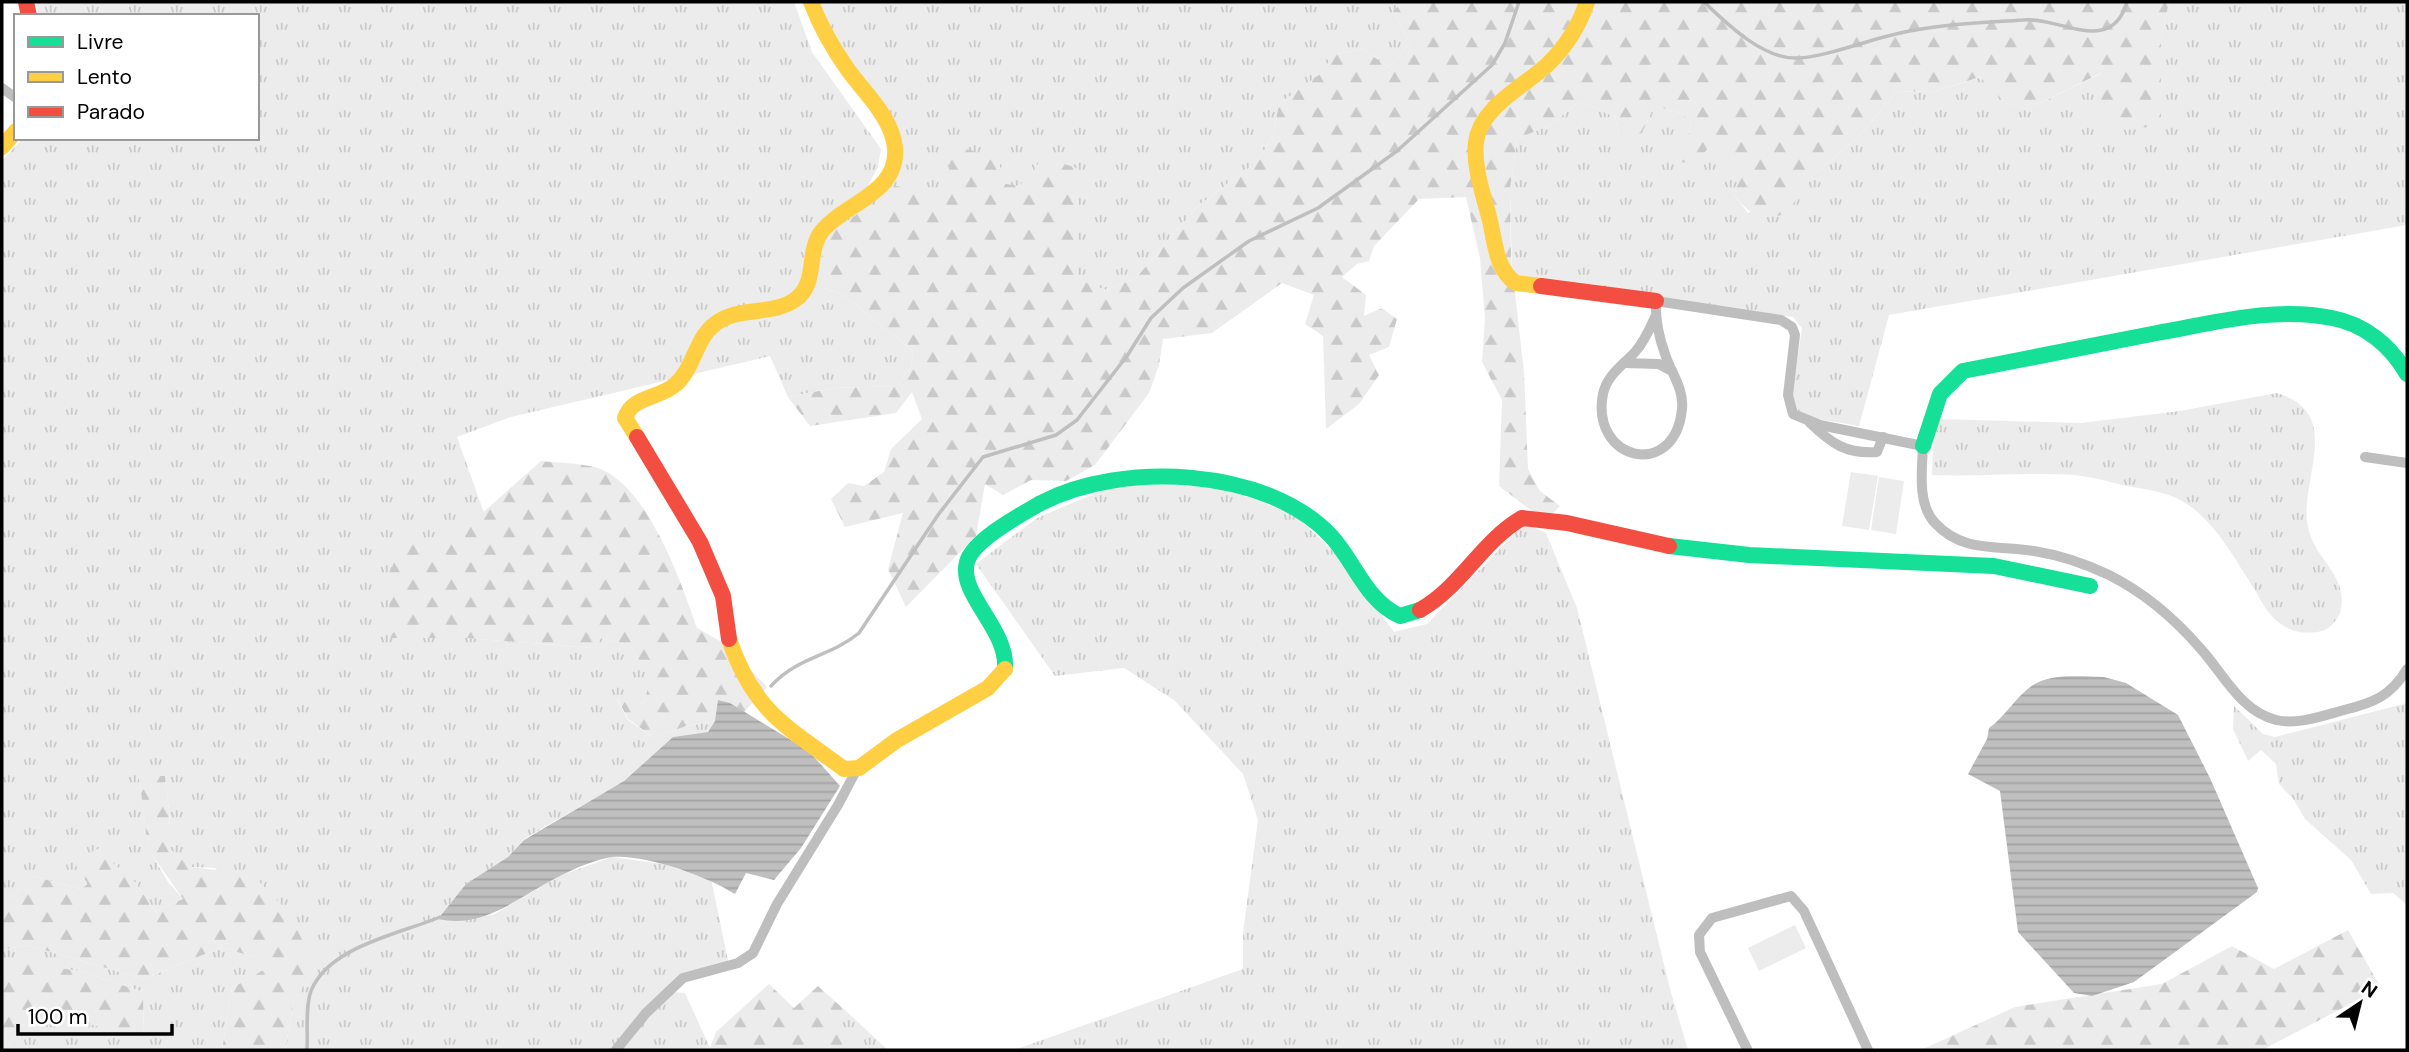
<svg xmlns="http://www.w3.org/2000/svg" width="2409" height="1052" viewBox="0 0 2409 1052" font-family="'DM Sans',sans-serif">
  <defs>
    <pattern id="grass-tufts" width="24" height="20" patternUnits="userSpaceOnUse" patternTransform="scale(1.75)"><rect width="24" height="20" fill="#ececec"/><path d="M3 7l-1-3M5 7V3M7 7l1-3M15 17l-1-3M17 17v-4M19 17l1-3" fill="none" stroke="#c9c9c9"/></pattern>
    <pattern id="forest-firs" width="22" height="20" patternUnits="userSpaceOnUse" patternTransform="scale(1.75)"><rect width="22" height="20" fill="#ececec"/><path d="M5 1l3.5 6h-7zM16 11l3.5 6h-7z" fill="#c9c9c9"/></pattern>
    <pattern id="water-rules" width="6" height="5" patternUnits="userSpaceOnUse" patternTransform="scale(1.75)"><rect width="6" height="5" fill="#bfbfbf"/><path d="M0 2.5h6" fill="none" stroke="#a2a2a2"/></pattern>
  </defs>
  <rect width="100%" height="100%" fill="#fff"/>
  <g fill="url(#grass-tufts)">
    <path d="M 36,2 L 794,2 L 812,52 L 881,149 L 878,167 L 859,202 L 880,188 L 895,155 L 811,2 L 1403,2 L 1393,11 L 1410,44 L 1388,67 L 1363,49 L 1332,55 L 1324,72 L 1279,104 L 1273,135 L 1258,161 L 1198,206 L 1136,278 L 1106,290 L 1077,280 L 1019,187 L 1005,184 L 997,158 L 958,193 C 877,186 864,229 824,288 L 843,295 L 913,351 L 911,367 L 897,386 L 834,388 L 788,397 L 770,356 L 511,417 L 457,437 L 484,513 L 444,547 L 391,638 L 466,638 L 594,648 L 601,638 L 631,646 L 651,679 L 644,704 L 617,699 L 628,720 L 654,738 L 686,726 L 715,721 L 708,732 L 673,737 L 624,781 L 524,839 L 508,857 L 466,884 L 438,919 L 493,915 L 559,876 L 612,857 L 663,864 L 711,879 L 729,965 L 701,970 L 669,992 L 685,993 L 710,1048 L 709,1050 L 285,1050 L 294,1000 L 316,967 L 215,868 L 190,867 L 163,843 L 170,821 L 165,776 L 139,776 L 148,848 L 168,882 L 183,899 L 155,911 L 135,882 L 88,885 L 81,889 L 33,876 L 2,905 L 2,161 L 23,138 L 257,138 L 257,16 L 39,16 Z"/>
    <polygon points="2169,2 2407,2 2407,225 1889,315 1859,426 1806,417 1794,407 1792,394 1802,328 1793,317 1512,277 1510,188 1517,139 1550,125 1580,101 1615,117 1619,136 1642,133 1654,106 1681,113 1691,122 1688,137 1722,150 1747,170 1733,194 1748,213 1797,189 1859,136 1897,91 1933,92 1981,77 2006,103 2028,109 2102,73 2160,125 2161,39"/>
    <path d="M 2277,393 C 2346,414 2298,480 2308,527 C 2314,560 2350,575 2340,613 C 2337,620 2330,629 2322,631 C 2303,636 2283,630 2270,614 C 2263,606 2259,596 2253,587 C 2234,557 2211,515 2178,499 C 2165,492 2146,489 2132,487 C 2113,483 2094,477 2075,475 C 2028,472 1979,477 1932,475 L 1933,444 L 1939,419 L 2081,423 L 2180,411 Z"/>
    <polygon points="1118,484 1220,487 1295,515 1339,557 1394,632 1427,624 1525,523 1546,533 1577,608 1670,989 1688,1050 1014,1050 1243,969 1243,933 1258,820 1243,774 1174,700 1124,668 1055,676 976,564 1037,518"/>
    <polygon points="2407,703 2407,905 2393,893 2371,894 2351,860 2305,819 2294,800 2279,784 2276,764 2261,750 2248,761 2233,729 2234,706 2263,734 2275,737"/>
    <polygon points="27,945 144,979 222,947 275,964 232,988 222,1050 2,1050 2,1036 9,1045 21,1025 59,1018 144,1035 143,992 80,971 2,963 2,950"/>
    <polygon points="847,1012 888,1050 856,1050 832,1030"/>
  </g>
  <g fill="url(#forest-firs)">
    <path d="M 1403,2 L 2169,2 L 2161,39 L 2161,125 L 2127,130 L 2101,122 L 2101,73 L 2028,109 L 2006,103 L 1980,77 L 1933,92 L 1897,91 L 1859,136 L 1797,189 L 1794,211 C 1763,222 1753,219 1733,194 L 1746,170 L 1722,150 L 1709,147 L 1695,164 L 1674,161 L 1671,149 L 1688,137 L 1691,123 L 1681,113 L 1654,106 L 1642,133 L 1629,138 L 1619,136 L 1615,117 L 1580,101 L 1550,125 L 1517,139 L 1510,189 L 1511,258 L 1524,372 L 1528,469 L 1540,491 L 1560,506 L 1551,515 L 1532,511 L 1499,486 L 1502,400 L 1482,362 L 1485,318 L 1480,258 L 1466,197 L 1419,199 L 1374,246 L 1369,261 L 1357,264 L 1342,277 L 1366,295 L 1364,316 L 1382,308 L 1397,319 L 1389,347 L 1369,355 L 1379,375 L 1359,404 L 1326,429 L 1323,336 L 1305,324 L 1314,295 L 1282,283 L 1212,333 L 1163,339 L 1159,365 L 1149,393 L 1095,465 L 1066,481 L 1031,480 L 1003,495 L 985,484 L 976,536 L 906,607 L 888,569 L 903,513 L 845,527 L 831,499 L 848,483 L 864,486 L 884,472 L 891,449 L 922,419 L 912,392 L 896,413 L 810,426 L 788,397 L 834,388 L 897,386 L 911,367 L 913,351 L 843,295 L 824,288 L 820,265 L 826,235 L 862,211 L 871,219 L 893,200 L 895,186 L 958,193 L 970,179 L 951,173 L 948,154 L 966,149 L 997,158 L 1006,184 L 1019,186 L 1044,157 L 1079,169 L 1077,279 L 1106,290 L 1136,278 L 1198,206 L 1258,161 L 1273,135 L 1279,104 L 1323,72 L 1332,55 L 1363,49 L 1388,67 L 1410,44 L 1393,11 Z"/>
    <path d="M 541,461 C 559,463 578,463 595,467 C 647,482 681,582 697,628 L 727,645 L 767,687 L 744,712 L 730,703 L 715,721 L 686,726 L 654,738 L 628,719 L 617,698 L 644,704 L 650,679 L 631,646 L 601,638 L 594,648 L 466,638 L 391,638 L 388,578 L 402,541 L 444,547 Z"/>
    <polygon points="139,776 165,776 170,821 164,843 190,867 252,874 288,912 316,967 294,1000 285,1050 222,1050 232,988 274,964 222,947 144,979 27,945 2,950 2,905 33,876 81,889 88,884 73,861 97,849 135,882 155,911 183,899 148,849"/>
    <polygon points="2348,930 2381,988 2262,1050 1921,1050 2015,1007 2162,984 2232,946 2274,969"/>
    <polygon points="15,962 80,971 143,992 144,1036 59,1018 21,1025 9,1045 2,1036 2,963"/>
    <polygon points="769,984 794,1008 818,986 847,1012 833,1029 853,1033 856,1050 709,1050 716,1032"/>
  </g>
  <g fill="#ececec">
    <polygon points="1851,472 1878,476 1869,530 1842,526"/>
    <polygon points="1879,477 1904,481 1896,534 1871,530"/>
    <polygon points="1795,925 1806,948 1759,971 1748,948"/>
  </g>
  <g fill="url(#water-rules)">
    <path d="M 2104,677 L 2126,683 L 2178,715 L 2210,778 L 2258,888 L 2257,892 L 2134,982 L 2092,996 L 2074,993 L 2018,932 L 2000,791 L 1968,774 L 1987,739 L 1989,728 C 2006,716 2016,696 2033,685 C 2053,673 2081,677 2104,677 Z"/>
    <path d="M 718,700 L 730,703 L 809,751 L 840,786 L 801,848 L 774,880 L 746,873 L 735,894 C 705,876 649,855 612,857 C 596,859 571,870 556,878 C 517,898 484,929 438,919 L 466,884 L 508,857 L 524,840 L 624,781 L 673,737 L 708,732 L 715,721 Z"/>
  </g>
  <g fill="none" stroke-linecap="round" stroke-linejoin="round">
    <g stroke="#bfbfbf" stroke-width="3.5">
      <path d="M 1704,2 C 1727,24 1764,60 1798,58 C 1825,57 1868,40 1896,34 C 1937,24 1981,23 2023,20 C 2059,16 2111,57 2127,2"/>
      <path d="M 771,686 C 797,657 830,657 859,633 L 938,515 L 983,457 L 1056,435 L 1077,420 L 1127,356 L 1151,318 L 1183,288 L 1249,241 L 1318,208 L 1397,151 L 1492,65 L 1505,43 L 1519,2"/>
      <path d="M 307,1050 C 308,1033 305,1007 311,991 C 329,946 400,934 440,917"/>
    </g>
    <g stroke="#bebebe" stroke-width="10">
      <polyline points="2,88 16,98"/>
      <path d="M 1656,315 C 1650,328 1645,341 1635,352 C 1623,365 1607,375 1603,394 C 1590,461 1675,481 1682,409 C 1684,388 1671,373 1665,354 C 1659,337 1655,319 1656,301 L 1781,320 L 1792,327 L 1795,335 L 1788,395 L 1793,414 L 1820,425 L 1923,446 C 1922,469 1917,504 1935,523 C 1963,553 1996,545 2034,551 C 2059,555 2086,564 2109,575 C 2145,593 2174,618 2200,648 C 2223,673 2240,711 2276,720 C 2298,725 2322,716 2344,710 C 2373,703 2391,696 2407,669"/>
      <polyline points="1624,363 1659,364 1672,371"/>
      <path d="M 1810,423 C 1832,444 1846,454 1877,452 L 1883,437"/>
      <polyline points="2365,457 2407,463"/>
      <polyline points="1747,1049 1700,952 1699,935 1712,918 1791,896 1804,911 1868,1050"/>
      <polyline points="616,1050 646,1013 683,978 738,963 753,953 777,904 838,805 857,769"/>
    </g>
    <g stroke="#16e098" stroke-width="16">
      <path d="M 1923,446 L 1940,394 L 1963,371 C 2028,358 2093,345 2157,333 C 2214,323 2275,306 2332,318 C 2365,324 2391,346 2407,374"/>
      <polyline points="1669,546 1749,555 1994,566 2090,586"/>
      <path d="M 1005,669 C 1008,628 958,595 967,562 C 973,540 1022,514 1041,503 C 1121,461 1267,467 1331,536 C 1355,562 1366,601 1400,616 L 1420,610"/>
    </g>
    <g stroke="#ffcf43" stroke-width="16">
      <polyline points="2,147 16,131"/>
      <path d="M 1541,286 L 1516,283 C 1496,270 1495,242 1490,221 C 1484,196 1473,168 1476,142 C 1480,107 1525,86 1547,65 C 1566,47 1579,26 1587,2"/>
      <path d="M 637,437 L 625,418 C 633,395 660,399 676,384 C 696,366 695,334 721,320 C 744,307 775,315 796,299 C 818,283 806,251 822,231 C 845,203 899,193 895,148 C 892,116 863,92 846,67 C 832,47 820,25 811,2"/>
      <path d="M 729,639 C 754,712 786,726 844,769 L 859,768 L 897,740 L 988,688 L 1005,669"/>
    </g>
    <g stroke="#f24e42" stroke-width="16">
      <polyline points="26,2 29,16"/>
      <polyline points="1541,286 1656,301"/>
      <polyline points="637,437 700,542 723,596 729,639"/>
      <path d="M 1420,610 C 1461,587 1481,542 1522,518 L 1567,523 L 1669,546"/>
    </g>
  </g>
  <rect width="2409" height="1052" fill="none" stroke="#000000" stroke-width="7"/>
  <rect x="14" y="14" width="245" height="126" fill="#ffffff" stroke="#999999" stroke-width="2"/>
  <rect x="28" y="37" width="35" height="10" fill="#16e098" stroke="#999999" stroke-width="2"/>
  <text x="77" y="49" font-size="21" fill="#000000">Livre</text>
  <rect x="28" y="72" width="35" height="10" fill="#ffcf43" stroke="#999999" stroke-width="2"/>
  <text x="77" y="84" font-size="21" fill="#000000">Lento</text>
  <rect x="28" y="107" width="35" height="10" fill="#f24e42" stroke="#999999" stroke-width="2"/>
  <text x="77" y="119" font-size="21" fill="#000000">Parado</text>
  <g transform="translate(2360 1003) rotate(35)" stroke="#ffffff" stroke-width="5" paint-order="stroke">
  <path d="M0-5L12 26L0 18L-12 26Z" fill="#000000"/>
  <text y="-10" font-size="19" font-weight="bold" text-anchor="middle" fill="#000000">N</text>
  </g>
  <path d="M18 1024v10h154v-10" fill="none" stroke="#000000" stroke-width="3.5"/>
  <text x="28" y="1024" font-size="21" fill="#000000" stroke="#ffffff" stroke-width="5" paint-order="stroke">100 m</text>
</svg>
